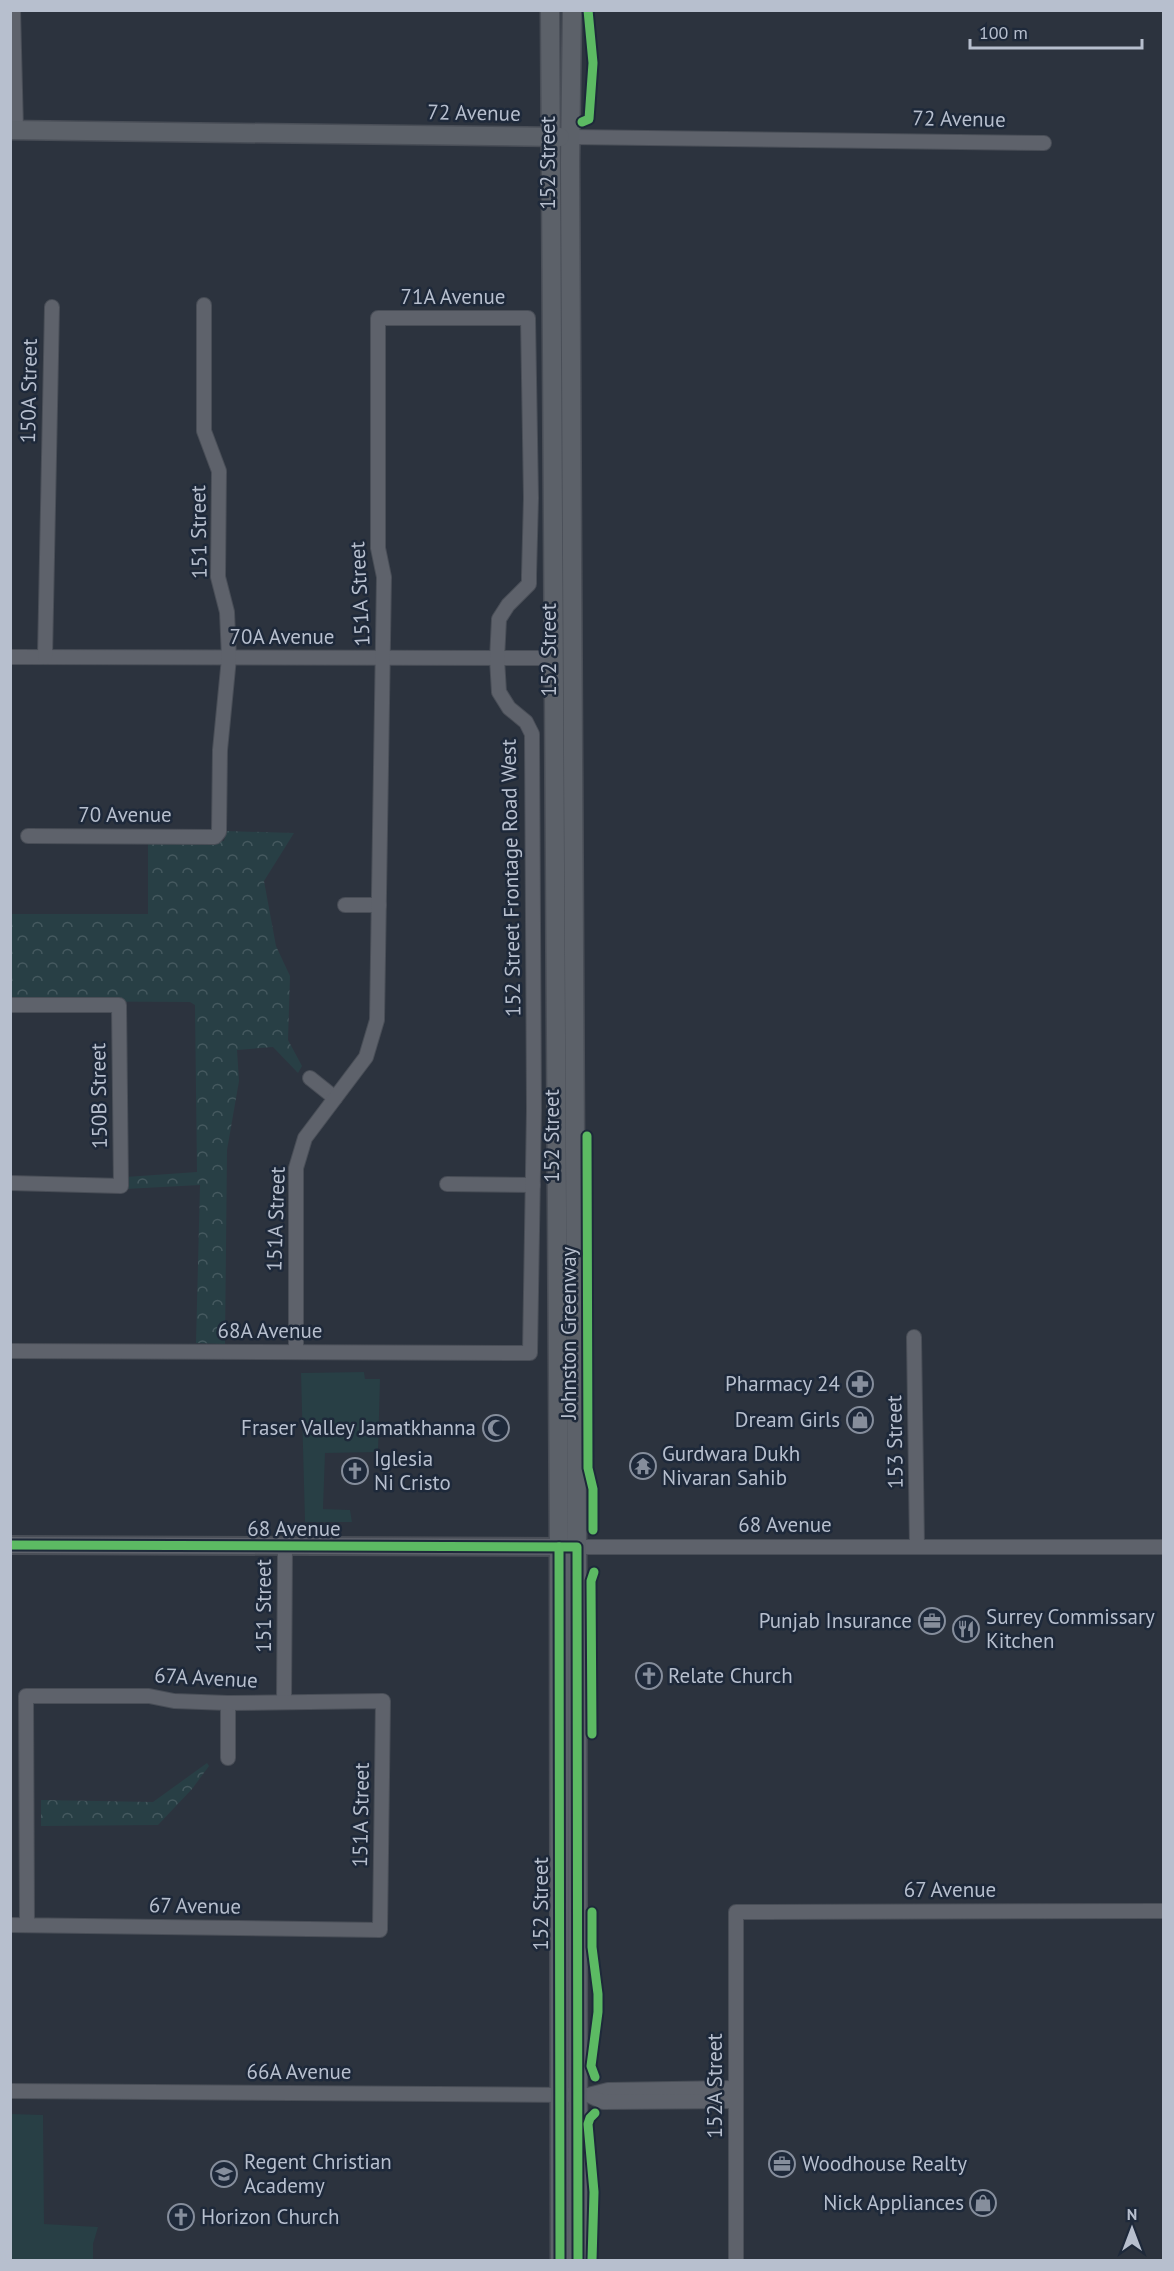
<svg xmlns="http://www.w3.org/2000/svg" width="1174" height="2271" viewBox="0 0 1174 2271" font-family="'PT Sans',sans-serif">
  <defs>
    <pattern id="forest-crowns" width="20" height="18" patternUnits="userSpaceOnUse" patternTransform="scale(1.5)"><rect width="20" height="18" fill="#283f45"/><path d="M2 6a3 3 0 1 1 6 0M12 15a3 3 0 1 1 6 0" fill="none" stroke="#45595f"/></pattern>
  </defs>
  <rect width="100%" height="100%" fill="#2c333e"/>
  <g fill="#283f45">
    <polygon points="364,1372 365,1379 380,1379 378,1452 325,1453 323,1509 350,1510 352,1522 305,1522 301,1373"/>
    <polygon points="11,2114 43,2115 44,2224 98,2227 93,2244 93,2260 11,2260"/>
  </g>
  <g fill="url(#forest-crowns)">
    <polygon points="226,831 294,833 264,881 276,946 290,976 288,1040 302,1066 298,1073 273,1047 237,1050 239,1081 227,1150 225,1344 196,1343 200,1185 125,1189 126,1177 197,1172 195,1005 190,1002 11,1001 11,914 148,914 148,841 224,841"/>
    <polygon points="207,1763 209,1766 192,1789 158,1825 41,1826 41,1800 153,1802"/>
  </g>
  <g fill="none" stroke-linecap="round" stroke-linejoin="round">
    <defs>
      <g id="minor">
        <polyline points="13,10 16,130"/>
        <polyline points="571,137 1044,143"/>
        <polyline points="10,657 554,658"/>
        <polyline points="45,657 52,307"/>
        <polyline points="28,836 215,837 219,832 220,750 229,658 227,612 218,577 219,471 204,431 204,305"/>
        <polyline points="345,905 379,905"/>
        <polyline points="10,1005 119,1005 121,1186 10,1183"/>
        <polyline points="310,1078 335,1098"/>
        <polyline points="447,1184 533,1185"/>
        <polyline points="914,1337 917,1547"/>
        <path d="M 10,1351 C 184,1352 357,1352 530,1353 L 534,1110 L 532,734 L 526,722 L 509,708 L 499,692 L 497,659 L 499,619 L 508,605 L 529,584 L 529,575 L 531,498 L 528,318 L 378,318 L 378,548 L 384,577 L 377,1020 L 366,1057 L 305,1138 L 296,1168 L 296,1352"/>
        <polyline points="577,1547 1164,1547"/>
        <polyline points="284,1702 285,1547"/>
        <polyline points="228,1703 228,1758"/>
        <polyline points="10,1925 380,1930 383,1701 228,1703 174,1701 149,1696 26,1696 27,1924"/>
        <polyline points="10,2091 569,2095 588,2095 608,2090 735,2088"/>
        <polyline points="588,2095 603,2102 735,2101"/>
        <polyline points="736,2260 736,1912 1164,1911"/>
      </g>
      <polyline id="tertiary" points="10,1545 571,1547"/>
      <g id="secondary">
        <polyline points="550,10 559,1547 560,2260"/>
        <polyline points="572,10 570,162 577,1547 578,2260"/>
        <polyline points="10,130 560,137"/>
      </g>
    </defs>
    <use href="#minor" stroke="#494e57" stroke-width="16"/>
    <use href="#tertiary" stroke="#494e57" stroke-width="20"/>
    <use href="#secondary" stroke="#494e57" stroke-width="21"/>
    <use href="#minor" stroke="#5e626b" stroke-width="14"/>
    <use href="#tertiary" stroke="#5e626b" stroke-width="16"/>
    <use href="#secondary" stroke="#5c6169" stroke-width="18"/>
    <defs>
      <g id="cycleway">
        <polyline points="582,122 589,119 593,63 588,10"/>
        <polyline points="587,1136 588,1468 593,1489 593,1530"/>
        <polyline points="10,1545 577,1547 578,2260"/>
        <polyline points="559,1547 560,2260"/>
        <polyline points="592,1734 591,1581 594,1572"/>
        <polyline points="592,1912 592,1947 598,1994 598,2012 591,2066 595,2077"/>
        <polyline points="592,2260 594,2192 588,2124 590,2118 595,2113"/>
      </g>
    </defs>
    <use href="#cycleway" stroke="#1e293a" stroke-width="13"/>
    <use href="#cycleway" stroke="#5cba63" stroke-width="9"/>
  </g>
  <defs>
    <symbol id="pharmacy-ring" viewBox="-11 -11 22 22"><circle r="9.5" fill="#1e293a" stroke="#868e9c" stroke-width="1.5"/><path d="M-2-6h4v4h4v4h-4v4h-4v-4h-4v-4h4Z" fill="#868e9c"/></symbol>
    <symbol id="shop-ring" viewBox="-11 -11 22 22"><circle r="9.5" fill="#1e293a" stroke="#868e9c" stroke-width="1.5"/><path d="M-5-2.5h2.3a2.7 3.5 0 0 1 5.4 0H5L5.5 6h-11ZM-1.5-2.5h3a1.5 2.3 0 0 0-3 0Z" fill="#868e9c"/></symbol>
    <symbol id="mosque-ring" viewBox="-11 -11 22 22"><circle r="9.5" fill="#1e293a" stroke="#868e9c" stroke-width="1.5"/><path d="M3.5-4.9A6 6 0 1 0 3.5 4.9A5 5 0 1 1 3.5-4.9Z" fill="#868e9c"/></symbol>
    <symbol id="temple-ring" viewBox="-11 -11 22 22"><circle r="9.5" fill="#1e293a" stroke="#868e9c" stroke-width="1.5"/><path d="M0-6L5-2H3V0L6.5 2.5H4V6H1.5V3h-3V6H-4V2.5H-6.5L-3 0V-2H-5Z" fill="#868e9c"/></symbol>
    <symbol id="church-ring" viewBox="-11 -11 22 22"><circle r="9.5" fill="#1e293a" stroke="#868e9c" stroke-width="1.5"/><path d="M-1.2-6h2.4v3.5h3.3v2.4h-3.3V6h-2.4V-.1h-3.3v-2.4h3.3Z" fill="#868e9c"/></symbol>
    <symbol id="office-ring" viewBox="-11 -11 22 22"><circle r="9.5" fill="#1e293a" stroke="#868e9c" stroke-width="1.5"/><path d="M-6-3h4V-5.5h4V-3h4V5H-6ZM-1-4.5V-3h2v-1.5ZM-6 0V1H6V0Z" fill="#868e9c"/></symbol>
    <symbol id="restaurant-ring" viewBox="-11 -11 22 22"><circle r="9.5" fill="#1e293a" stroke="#868e9c" stroke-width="1.5"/><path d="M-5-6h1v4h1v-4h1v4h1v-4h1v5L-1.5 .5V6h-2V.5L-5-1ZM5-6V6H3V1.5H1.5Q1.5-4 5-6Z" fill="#868e9c"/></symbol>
    <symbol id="school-ring" viewBox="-11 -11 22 22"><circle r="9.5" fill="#1e293a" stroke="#868e9c" stroke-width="1.5"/><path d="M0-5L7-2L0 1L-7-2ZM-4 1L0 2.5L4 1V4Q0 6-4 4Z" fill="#868e9c"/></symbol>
  </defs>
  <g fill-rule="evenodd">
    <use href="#pharmacy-ring" x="845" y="1369" width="30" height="30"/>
    <use href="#shop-ring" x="845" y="1405" width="30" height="30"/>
    <use href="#mosque-ring" x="481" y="1413" width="30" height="30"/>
    <use href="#temple-ring" x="628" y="1451" width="30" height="30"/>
    <use href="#church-ring" x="340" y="1456" width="30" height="30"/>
    <use href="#office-ring" x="917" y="1606" width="30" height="30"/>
    <use href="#restaurant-ring" x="951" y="1614" width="30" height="30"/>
    <use href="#church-ring" x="634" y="1661" width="30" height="30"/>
    <use href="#office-ring" x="767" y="2149" width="30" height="30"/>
    <use href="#school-ring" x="209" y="2159" width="30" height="30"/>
    <use href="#shop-ring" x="968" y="2188" width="30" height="30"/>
    <use href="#church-ring" x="166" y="2202" width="30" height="30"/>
  </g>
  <g text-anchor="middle" stroke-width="5" stroke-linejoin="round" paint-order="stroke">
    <g font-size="21" fill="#b7bfce" stroke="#1e293a">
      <text transform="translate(474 113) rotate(1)" y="7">72 Avenue</text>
      <text transform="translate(959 119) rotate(1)" y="7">72 Avenue</text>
      <text transform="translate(548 163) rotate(-90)" y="7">152 Street</text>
      <text x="453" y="304">71A Avenue</text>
      <text transform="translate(29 391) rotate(-89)" y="7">150A Street</text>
      <text transform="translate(199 532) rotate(-91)" y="7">151 Street</text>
      <text transform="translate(360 594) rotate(-93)" y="7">151A Street</text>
      <text x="282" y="644">70A Avenue</text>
      <text transform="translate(549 650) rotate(-90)" y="7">152 Street</text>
      <text x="125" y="822">70 Avenue</text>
      <text transform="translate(511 878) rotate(-91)" y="7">152 Street Frontage Road West</text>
      <text transform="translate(99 1096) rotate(-91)" y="7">150B Street</text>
      <text transform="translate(552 1136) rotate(-90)" y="7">152 Street</text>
      <text transform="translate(276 1219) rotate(-88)" y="7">151A Street</text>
      <text x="270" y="1338">68A Avenue</text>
      <text transform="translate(569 1333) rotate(-90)" y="7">Johnston Greenway</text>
      <text transform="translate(895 1442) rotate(-91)" y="7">153 Street</text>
      <text x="785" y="1532">68 Avenue</text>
      <text x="294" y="1536">68 Avenue</text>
      <text transform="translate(264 1606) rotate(-90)" y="7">151 Street</text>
      <text transform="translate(206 1678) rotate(3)" y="7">67A Avenue</text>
      <text transform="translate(361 1815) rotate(-89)" y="7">151A Street</text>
      <text x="950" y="1897">67 Avenue</text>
      <text transform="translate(541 1904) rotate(-90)" y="7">152 Street</text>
      <text transform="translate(195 1906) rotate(1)" y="7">67 Avenue</text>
      <text x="299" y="2079">66A Avenue</text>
      <text transform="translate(715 2086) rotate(-90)" y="7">152A Street</text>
    </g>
    <g font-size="21" fill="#b7bfce" stroke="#1e293a" text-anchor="start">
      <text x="840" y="1391" text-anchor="end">Pharmacy 24</text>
      <text x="840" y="1427" text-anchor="end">Dream Girls</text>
      <text x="476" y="1435" text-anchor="end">Fraser Valley Jamatkhanna</text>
      <text x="662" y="1461">Gurdwara Dukh<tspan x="662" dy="24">Nivaran Sahib</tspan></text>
      <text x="374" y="1466">Iglesia<tspan x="374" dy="24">Ni Cristo</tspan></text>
      <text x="986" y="1624">Surrey Commissary<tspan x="986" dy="24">Kitchen</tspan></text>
      <text x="912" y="1628" text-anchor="end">Punjab Insurance</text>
      <text x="668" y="1683">Relate Church</text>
      <text x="244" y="2169">Regent Christian<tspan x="244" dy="24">Academy</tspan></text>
      <text x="802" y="2171">Woodhouse Realty</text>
      <text x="964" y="2210" text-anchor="end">Nick Appliances</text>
      <text x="201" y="2224">Horizon Church</text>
    </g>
  </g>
  <rect width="1174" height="2271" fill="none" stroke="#b7bfce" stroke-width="24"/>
  <g transform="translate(1132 2229)" stroke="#1e293a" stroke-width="4.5" paint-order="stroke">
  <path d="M0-4.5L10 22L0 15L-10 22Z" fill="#b7bfce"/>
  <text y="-9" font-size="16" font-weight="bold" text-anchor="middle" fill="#b7bfce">N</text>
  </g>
  <path d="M970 39v9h172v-9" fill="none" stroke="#b7bfce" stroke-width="3"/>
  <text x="979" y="39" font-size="18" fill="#b7bfce" stroke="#1e293a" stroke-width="4.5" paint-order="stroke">100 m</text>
</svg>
